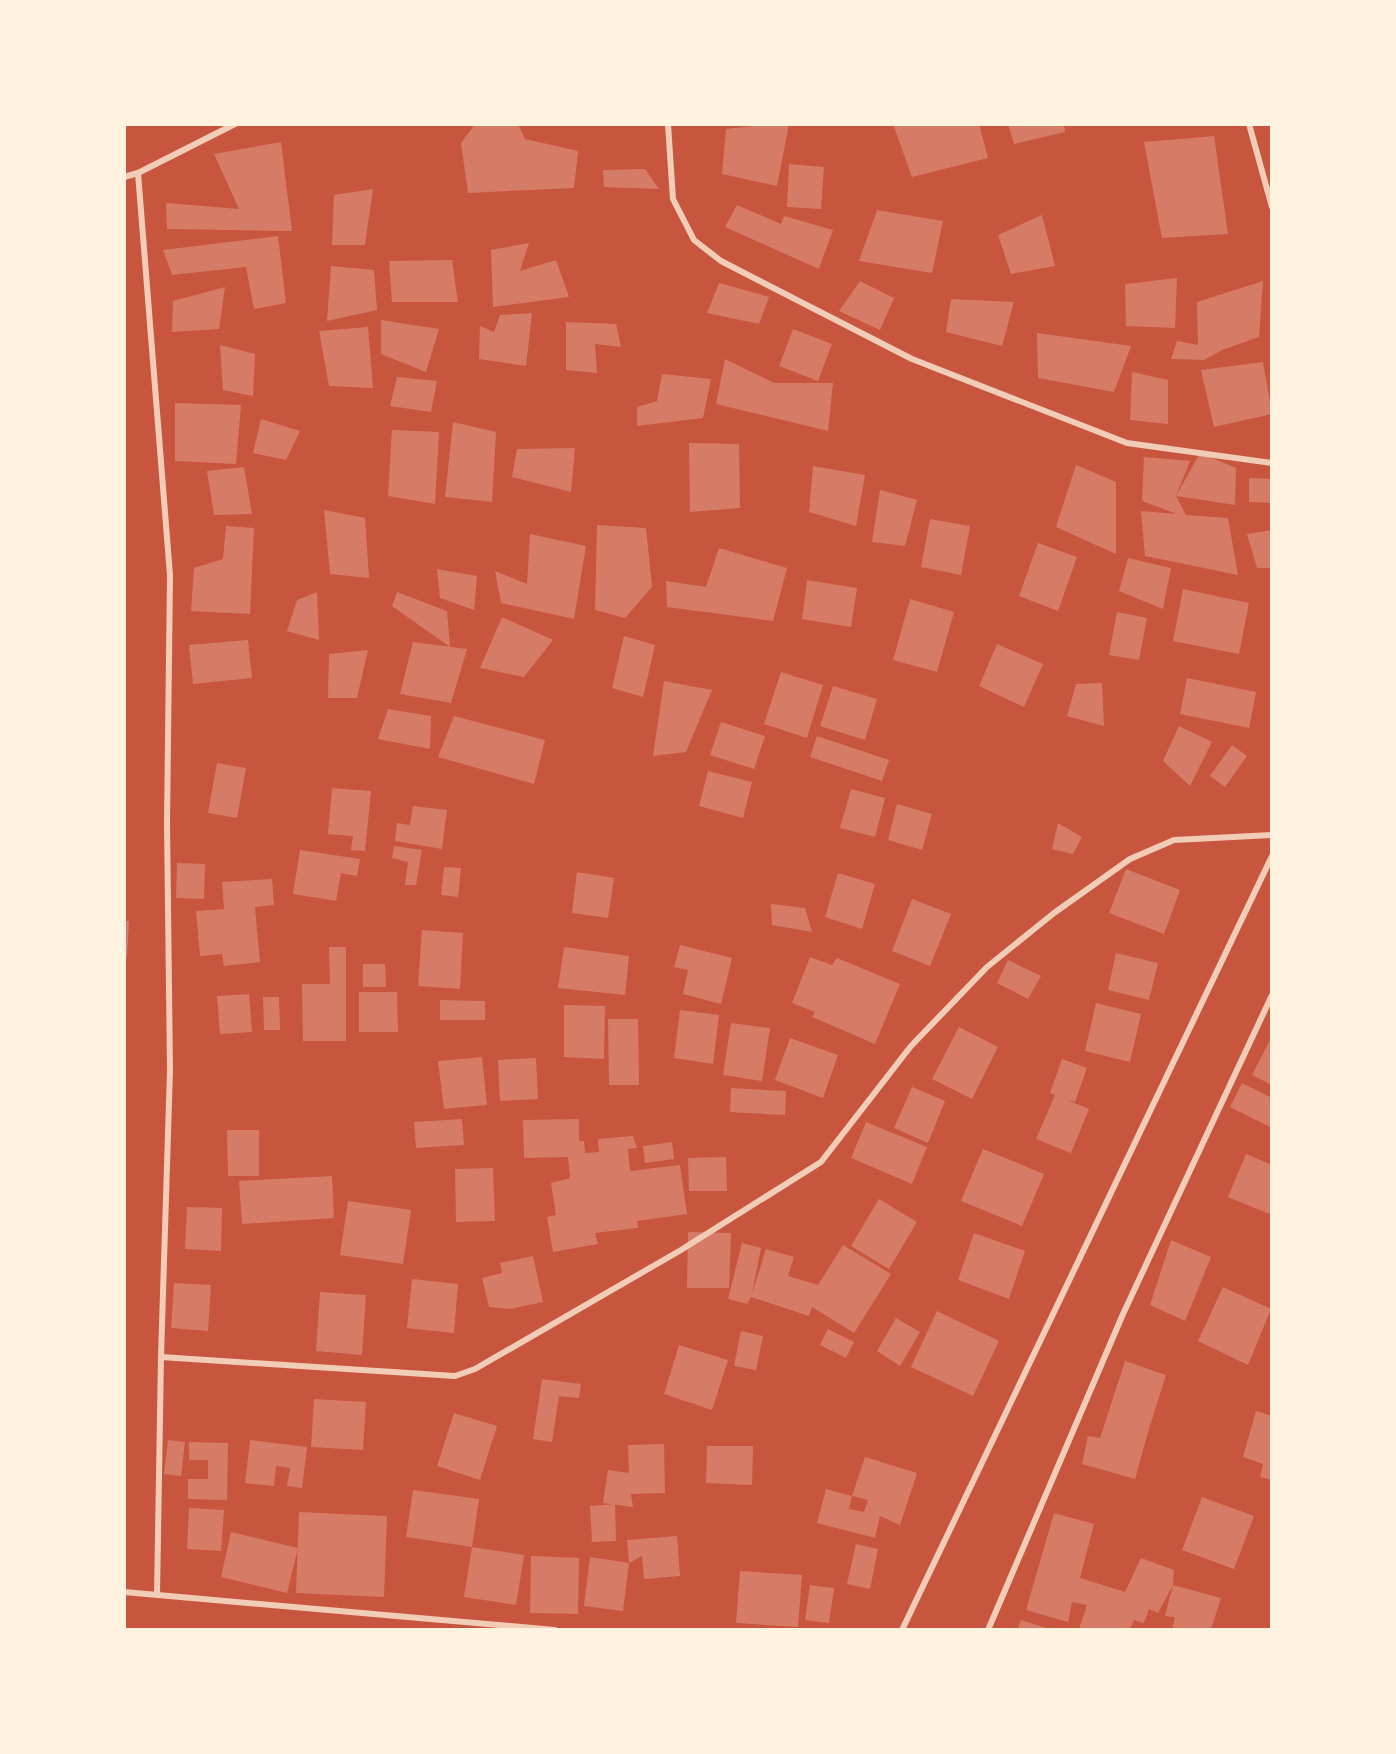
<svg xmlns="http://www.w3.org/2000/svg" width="1396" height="1754" viewBox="0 0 1396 1754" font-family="'Asap Condensed',sans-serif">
  <rect width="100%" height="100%" fill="#c8553d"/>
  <g fill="#d67c66" fill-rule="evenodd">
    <polygon points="475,124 518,124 525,139 578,151 574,188 468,193 461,143"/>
    <polygon points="774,124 789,124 777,186 722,174 726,129"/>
    <polygon points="893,124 979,124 988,158 912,177"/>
    <polygon points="1008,124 1064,124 1065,132 1014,144"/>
    <polygon points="1214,136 1228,234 1162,238 1144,142"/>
    <polygon points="281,142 292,231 167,229 166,203 239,209 214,154"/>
    <polygon points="789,164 824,167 821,209 787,207"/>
    <polygon points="645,169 659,189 604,187 603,170"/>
    <polygon points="373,189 365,245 332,245 334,195"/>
    <polygon points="737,205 781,224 784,216 833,230 819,269 725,227"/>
    <polygon points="877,210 943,221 932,273 859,261"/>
    <polygon points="1042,215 1055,266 1011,274 998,235"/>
    <polygon points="278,236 286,303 254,309 246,267 172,275 163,250"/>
    <polygon points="529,243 520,271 556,260 569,297 493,307 491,250"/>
    <polygon points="452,260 458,302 392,302 389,261"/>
    <polygon points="331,266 374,270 377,310 327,321"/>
    <polygon points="1177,278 1175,328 1126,326 1125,284"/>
    <polygon points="860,281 894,298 880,330 839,311"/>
    <polygon points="1263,281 1259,337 1222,350 1204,360 1171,359 1177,341 1198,345 1197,302"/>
    <polygon points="719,283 769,297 759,324 707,313"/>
    <polygon points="225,287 219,329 172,332 173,301"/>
    <polygon points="951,299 1014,302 1002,346 946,332"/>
    <polygon points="532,313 526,366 479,359 480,326 494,332 500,315"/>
    <polygon points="381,320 439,329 426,372 381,354"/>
    <polygon points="566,322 616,324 621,347 595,344 597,373 566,370"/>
    <polygon points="368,327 373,388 329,386 319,331"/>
    <polygon points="793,329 832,344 818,381 779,366"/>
    <polygon points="1037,333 1131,346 1114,392 1038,378"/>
    <polygon points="220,345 255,354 253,396 223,390"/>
    <polygon points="725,359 774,383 833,383 828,431 716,404"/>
    <polygon points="1263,362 1272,414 1214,427 1201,370"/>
    <polygon points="1132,372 1168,380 1168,424 1130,420"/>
    <polygon points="662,374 711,379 703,418 637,426 637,407 657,401"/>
    <polygon points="397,377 437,381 431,412 390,406"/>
    <polygon points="175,403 241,405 236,464 175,461"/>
    <polygon points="261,419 300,431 286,460 253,453"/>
    <polygon points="453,422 496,432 492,502 445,497"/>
    <polygon points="392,430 439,432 435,504 388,496"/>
    <polygon points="689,443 739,444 740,508 690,512"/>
    <polygon points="575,448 571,492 512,477 517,449"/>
    <polygon points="1200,453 1236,468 1235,505 1176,496"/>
    <polygon points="1144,457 1190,461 1176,496 1186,515 1228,518 1238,575 1145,556 1141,511 1177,514 1142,501"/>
    <polygon points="1076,465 1116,482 1116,554 1056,527"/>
    <polygon points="813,466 865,475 856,526 809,512"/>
    <polygon points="244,467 252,514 214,515 207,471"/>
    <polygon points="1249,478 1272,479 1272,503 1249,502"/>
    <polygon points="880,490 917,500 905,546 872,542"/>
    <polygon points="324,510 365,518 369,578 330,574"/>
    <polygon points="930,519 970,526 961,575 921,567"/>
    <polygon points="597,525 646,528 652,587 625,618 595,610"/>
    <polygon points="226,526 254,528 250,614 191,611 194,568 223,559"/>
    <polygon points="1272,530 1272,568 1257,568 1247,534"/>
    <polygon points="530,534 586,546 574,619 501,603 495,571 527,584"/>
    <polygon points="1038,543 1077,557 1058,611 1019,596"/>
    <polygon points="719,548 787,568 773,621 667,607 666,581 706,587"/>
    <polygon points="1128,558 1171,568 1163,609 1119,591"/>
    <polygon points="437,569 477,576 474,610 440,598"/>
    <polygon points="807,580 857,588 851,627 802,619"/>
    <polygon points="1183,589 1249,603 1239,654 1173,641"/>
    <polygon points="317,592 319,640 287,631 297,600"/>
    <polygon points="397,592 447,611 450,647 392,606"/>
    <polygon points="910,599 954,612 937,672 893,660"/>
    <polygon points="1117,612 1147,618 1139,660 1109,655"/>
    <polygon points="502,617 553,640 524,677 480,668"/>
    <polygon points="624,636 655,645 643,697 612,688"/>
    <polygon points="248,640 252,678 193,684 189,645"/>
    <polygon points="413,642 467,649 451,703 400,694"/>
    <polygon points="997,644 1043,664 1024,707 979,686"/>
    <polygon points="368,650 357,698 328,698 329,654"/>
    <polygon points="781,672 823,685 807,738 764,724"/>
    <polygon points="1187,678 1256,692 1249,728 1180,714"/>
    <polygon points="664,681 712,690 686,752 653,756"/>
    <polygon points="1102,683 1104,726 1067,716 1076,684"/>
    <polygon points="833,686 877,699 865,740 820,726"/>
    <polygon points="388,709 431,716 430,749 378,739"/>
    <polygon points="454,716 545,740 534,784 438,757"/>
    <polygon points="721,722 765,736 754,769 710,755"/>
    <polygon points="1179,726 1212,742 1190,786 1163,761"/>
    <polygon points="817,736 889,760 882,781 810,757"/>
    <polygon points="1232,745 1247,756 1225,787 1210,776"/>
    <polygon points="217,763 246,768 237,818 208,813"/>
    <polygon points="708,771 752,782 743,818 699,806"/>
    <polygon points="332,788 371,791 365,851 351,850 353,836 328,834"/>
    <polygon points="851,789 885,798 875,837 840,828"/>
    <polygon points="897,804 932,814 922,850 888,840"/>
    <polygon points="413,806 447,810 442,849 395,841 397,823 410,825"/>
    <polygon points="1058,823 1082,837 1073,854 1052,849"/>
    <polygon points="394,846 422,850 416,885 405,885 408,862 392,858"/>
    <polygon points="300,850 360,859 357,876 341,873 336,901 293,894"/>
    <polygon points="177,863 205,864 204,899 176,898"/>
    <polygon points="444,867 461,868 458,897 441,895"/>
    <polygon points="1126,869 1180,890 1164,934 1109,913"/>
    <polygon points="577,872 614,878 608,918 572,913"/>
    <polygon points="838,873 875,884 862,929 825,917"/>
    <polygon points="272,879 274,905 255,907 260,962 224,966 222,954 200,956 196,911 224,909 222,882"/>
    <polygon points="912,899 951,914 930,966 892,951"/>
    <polygon points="771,904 805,908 812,932 772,925"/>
    <polygon points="124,921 129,921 127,957 124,957"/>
    <polygon points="422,930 463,933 460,989 418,986"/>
    <polygon points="680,945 732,958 721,1004 683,994 688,970 674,967"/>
    <polygon points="329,947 346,947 346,1041 303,1041 302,984 330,984"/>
    <polygon points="564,947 629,956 625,995 558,988"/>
    <polygon points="1116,953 1158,963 1149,1000 1108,990"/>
    <polygon points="810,957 832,965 837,958 900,984 875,1044 812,1017 815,1012 792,1003"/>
    <polygon points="1008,960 1041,976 1028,999 997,983"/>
    <polygon points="363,964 385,964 386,987 363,987"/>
    <polygon points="359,992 397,992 398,1032 359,1032"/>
    <polygon points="249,994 252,1032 220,1034 217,996"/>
    <polygon points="263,997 279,997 280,1030 264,1030"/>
    <polygon points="440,1000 485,1001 485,1020 440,1020"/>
    <polygon points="1096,1003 1141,1014 1130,1062 1085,1051"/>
    <polygon points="564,1005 605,1006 604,1059 564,1057"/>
    <polygon points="680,1010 719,1015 713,1064 674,1058"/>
    <polygon points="608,1019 638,1019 639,1085 609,1085"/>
    <polygon points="731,1023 770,1028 762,1081 723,1075"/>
    <polygon points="959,1027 998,1047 972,1099 932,1079"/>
    <polygon points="1272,1036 1272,1085 1252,1075"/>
    <polygon points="790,1038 838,1055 823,1098 775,1080"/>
    <polygon points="482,1057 487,1105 444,1109 438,1061"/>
    <polygon points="536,1058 538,1099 500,1101 498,1060"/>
    <polygon points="1062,1059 1087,1068 1075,1102 1065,1099 1089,1109 1071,1153 1036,1139 1055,1095 1050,1093"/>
    <polygon points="1242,1083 1272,1098 1272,1128 1230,1107"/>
    <polygon points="912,1087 945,1101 928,1143 894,1128"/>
    <polygon points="731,1088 786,1091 785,1115 730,1112"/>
    <polygon points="462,1119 464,1145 416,1148 414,1122"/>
    <polygon points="579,1119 579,1141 584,1141 585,1153 599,1152 598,1139 633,1136 637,1148 628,1149 630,1171 680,1165 687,1214 637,1221 638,1228 595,1233 598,1244 553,1252 547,1217 556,1215 551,1183 570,1178 568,1157 524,1158 523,1120"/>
    <polygon points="866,1122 927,1147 912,1184 851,1158"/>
    <polygon points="227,1130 259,1130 259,1176 228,1176"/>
    <polygon points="672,1142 674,1159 645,1163 643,1146"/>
    <polygon points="983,1149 1044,1174 1022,1226 961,1201"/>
    <polygon points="1246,1154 1272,1165 1272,1215 1228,1197"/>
    <polygon points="726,1157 727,1191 689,1191 688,1158"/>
    <polygon points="493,1168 495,1221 456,1222 455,1169"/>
    <polygon points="332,1176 334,1218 242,1224 239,1181"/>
    <polygon points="879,1199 917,1222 889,1269 851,1246"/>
    <polygon points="348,1201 411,1210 403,1264 340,1255"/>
    <polygon points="187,1207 222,1208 221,1251 185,1249"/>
    <polygon points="688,1232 731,1233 729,1288 687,1288"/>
    <polygon points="974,1233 1025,1251 1009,1299 958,1280"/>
    <polygon points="1171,1240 1211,1257 1185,1321 1150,1305"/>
    <polygon points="742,1243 761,1248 752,1294 766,1249 794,1257 788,1276 818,1285 843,1245 891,1274 854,1333 812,1307 809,1316 751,1297 747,1304 728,1299"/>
    <polygon points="533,1256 543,1302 510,1309 489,1307 482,1278 502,1273 500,1263"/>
    <polygon points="412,1279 458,1284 454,1333 407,1328"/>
    <polygon points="174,1283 211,1285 208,1331 171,1328"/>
    <polygon points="1223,1287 1271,1309 1248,1365 1198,1341"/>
    <polygon points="320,1292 366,1295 362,1355 316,1351"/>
    <polygon points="937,1311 999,1341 973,1396 911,1367"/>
    <polygon points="896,1318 920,1332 900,1366 877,1351"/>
    <polygon points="828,1329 854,1342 846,1358 820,1345"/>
    <polygon points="741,1331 763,1336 756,1370 734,1366"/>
    <polygon points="679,1345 728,1360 712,1410 664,1394"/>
    <polygon points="1125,1361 1166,1375 1149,1429 1135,1479 1082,1464 1088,1436 1100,1438"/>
    <polygon points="542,1379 581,1384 579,1398 559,1396 552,1442 533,1439"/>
    <polygon points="314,1399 366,1402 363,1450 311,1447"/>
    <polygon points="1256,1411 1272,1416 1272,1480 1260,1477 1263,1464 1243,1457"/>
    <polygon points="454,1413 497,1426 480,1480 437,1466"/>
    <polygon points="168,1440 185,1442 181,1476 164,1474"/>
    <polygon points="250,1440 307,1447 302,1488 287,1486 290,1468 276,1466 274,1486 245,1483"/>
    <polygon points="189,1442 228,1443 227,1500 188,1499 188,1479 208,1479 208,1460 189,1460"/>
    <polygon points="664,1444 665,1493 631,1494 633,1507 603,1503 608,1470 629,1473 628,1445"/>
    <polygon points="707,1446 753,1446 752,1485 706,1483"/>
    <path d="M 865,1457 L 917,1473 L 900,1525 L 880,1516 L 875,1538 L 817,1523 L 826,1489 L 852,1496 ZM 852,1496 L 868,1500 L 864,1512 L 849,1509 Z"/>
    <polygon points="413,1490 479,1499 472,1547 406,1537"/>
    <polygon points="1202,1497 1254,1516 1234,1569 1182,1550"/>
    <polygon points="615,1504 616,1541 592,1542 590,1506"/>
    <polygon points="189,1508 224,1510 221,1551 187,1549"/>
    <polygon points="299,1512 387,1516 384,1597 296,1593"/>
    <polygon points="1054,1513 1094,1524 1080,1578 1125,1592 1141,1558 1174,1570 1173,1585 1158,1613 1149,1609 1144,1623 1134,1620 1130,1629 1079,1629 1087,1605 1072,1602 1068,1622 1026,1610"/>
    <polygon points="231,1532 298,1548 287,1593 221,1577"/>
    <polygon points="677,1536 680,1576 644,1579 642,1556 629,1563 627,1540"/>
    <polygon points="856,1544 878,1549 870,1589 847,1584"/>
    <polygon points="472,1547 524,1555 516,1605 464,1597"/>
    <polygon points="531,1556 579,1558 578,1614 530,1613"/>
    <polygon points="590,1557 629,1563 623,1611 584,1606"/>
    <polygon points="740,1571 802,1575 798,1627 736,1623"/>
    <polygon points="810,1585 834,1588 829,1623 805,1620"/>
    <polygon points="1173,1585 1221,1598 1211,1629 1172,1629 1175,1617 1165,1616"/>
    <polygon points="1021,1620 1049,1629 1018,1629"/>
  </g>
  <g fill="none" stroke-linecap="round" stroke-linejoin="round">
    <g stroke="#f1ccb7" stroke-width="6">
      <polyline points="668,124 673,199 694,240 721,261 912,359 1127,443 1272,463"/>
      <polyline points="1249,124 1272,207"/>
      <polyline points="138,173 170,575 167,823 170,1070 161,1357 157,1594"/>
      <polyline points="124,177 138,173 235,124"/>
      <polyline points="161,1357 455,1376 475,1369 681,1250 821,1162 911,1046 987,967 1054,913 1130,859 1174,840 1272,835"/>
      <polyline points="124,1592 555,1630"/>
      <polyline points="902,1630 1272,856"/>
      <polyline points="988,1630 1123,1314 1272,995"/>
    </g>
  </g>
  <rect width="1396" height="1754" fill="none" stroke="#fff3e0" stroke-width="252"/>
</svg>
